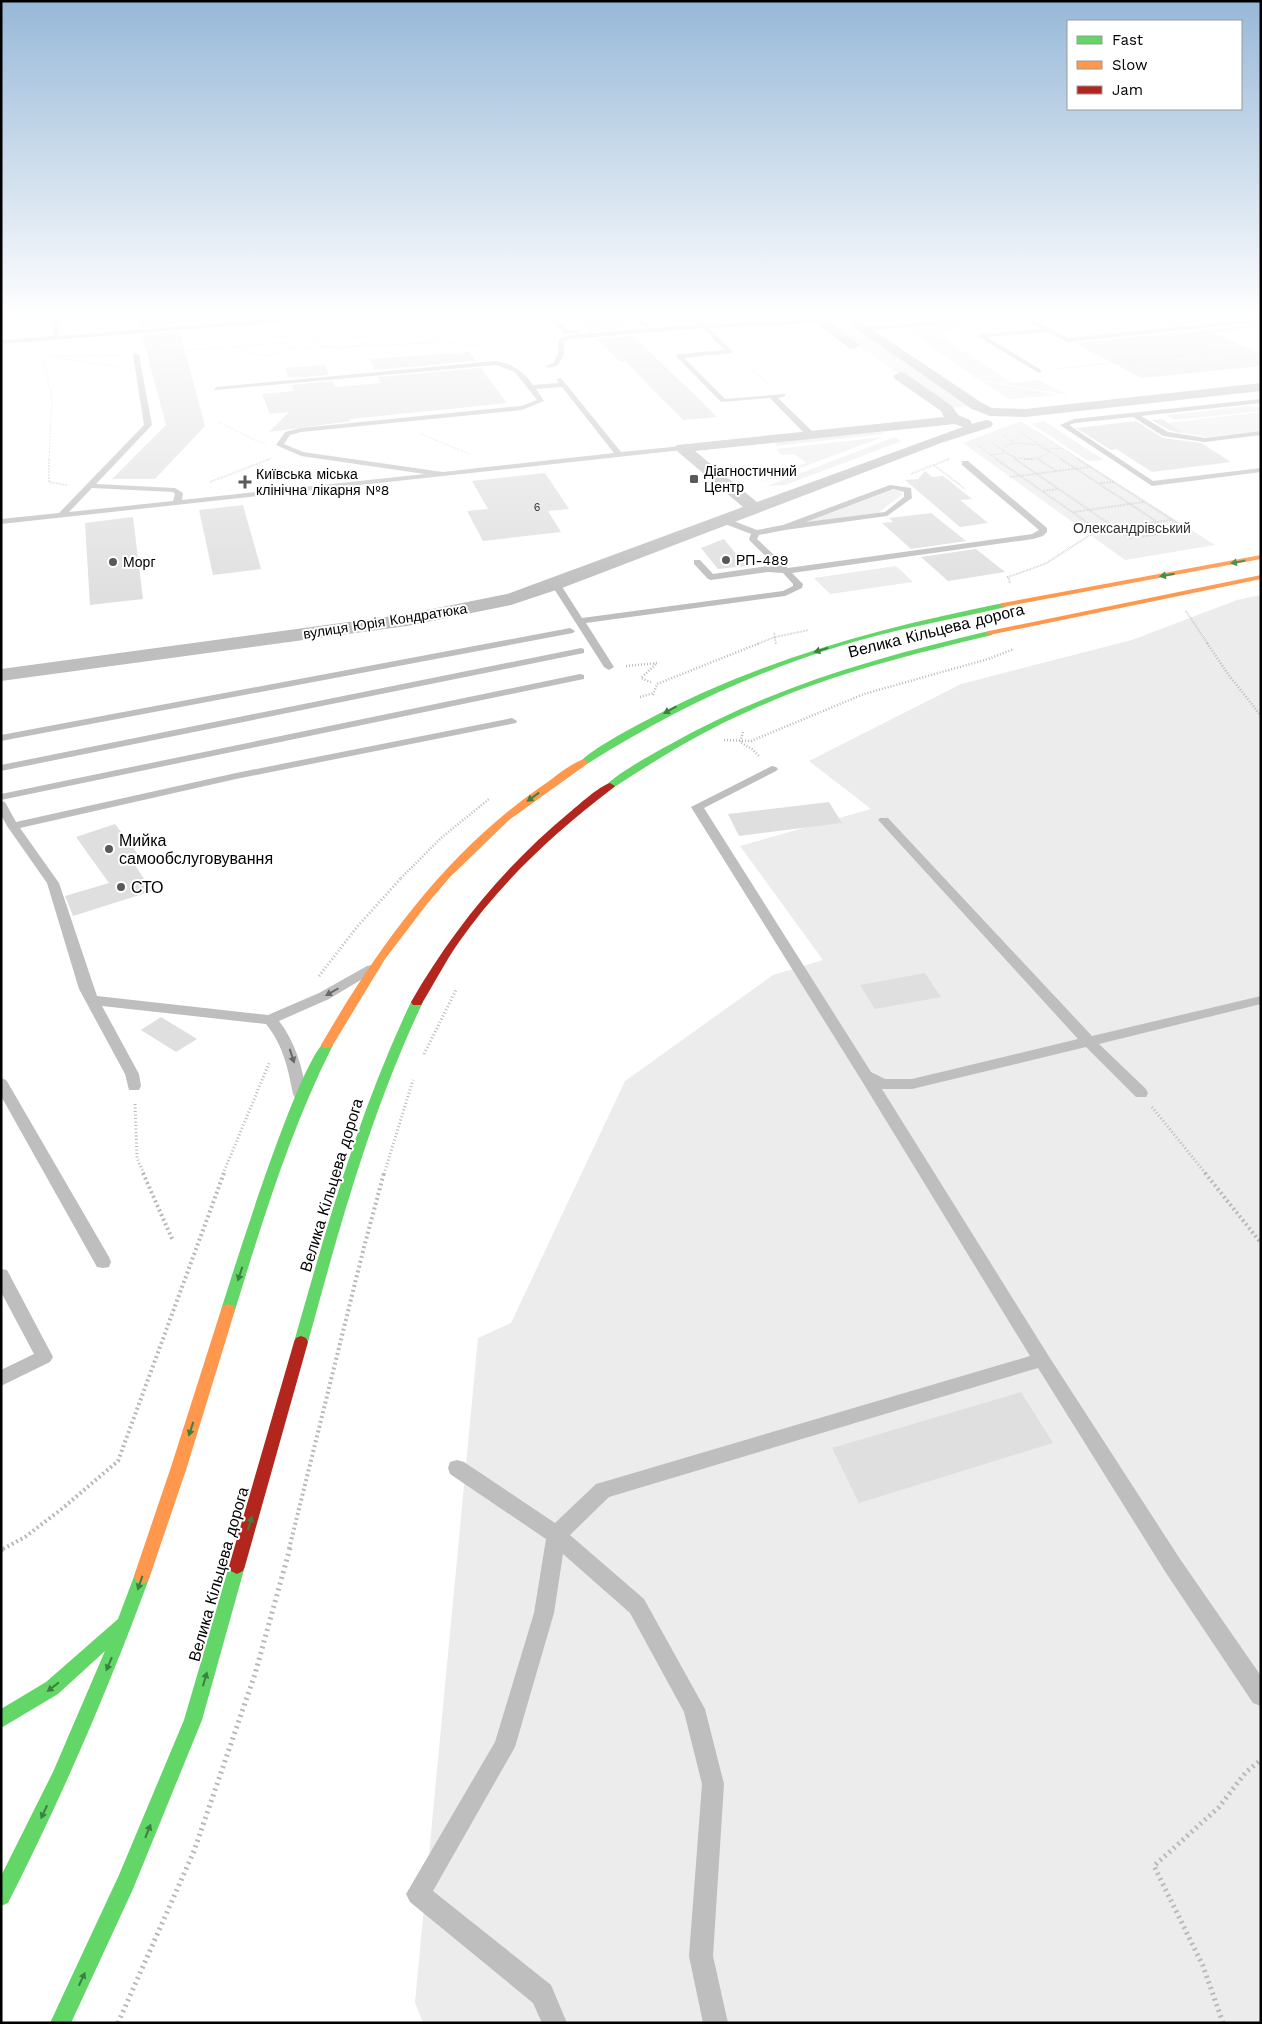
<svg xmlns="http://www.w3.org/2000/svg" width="1262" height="2024" viewBox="0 0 1262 2024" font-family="'Work Sans',sans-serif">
  <rect width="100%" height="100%" fill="#fff"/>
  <g fill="#ececec">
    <polygon points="952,322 964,326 955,327 958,331 935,333 1012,383 1038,380 1069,395 975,377 902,326"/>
    <polygon points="852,326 968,406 949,408 833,328"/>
    <polygon points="980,380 1058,395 1009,399"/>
    <polygon points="1249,406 1259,407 1261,411 1175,420 1166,415"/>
    <polygon points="1261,412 1261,431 1207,437 1174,432 1175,430 1178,429 1168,423"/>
    <polygon points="1021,421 1031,428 1215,545 1125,560 963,443"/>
    <polygon points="1044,421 1104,460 1088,461 1032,424"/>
    <polygon points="882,432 884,434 775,446 776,442"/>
    <polygon points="883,437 754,485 806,463 794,454 782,455 776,449"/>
    <polygon points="895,437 902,441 785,485 767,486"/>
    <polygon points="890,489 898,491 903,494 878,513 803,523"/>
    <polygon points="896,566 913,582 830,594 814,578"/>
    <polygon points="1261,595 1261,2023 423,2023 415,2002 478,1338 511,1323 625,1081 773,975 823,960 740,846 871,809 809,761 961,684 1132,640 1237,600"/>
  </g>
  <g fill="#dfdfdf">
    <polygon points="573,314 610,314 625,328 590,331"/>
    <polygon points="1143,314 1254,314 1254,317 1168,326"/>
    <polygon points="176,318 178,325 140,328 138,321"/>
    <polygon points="1254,325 1254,328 1214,333 1261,354 1261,366 1142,378 1074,343"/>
    <polygon points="180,332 205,426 155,479 112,479 166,425 142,335"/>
    <polygon points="633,336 698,398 717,417 683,420 625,361 620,362 597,339"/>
    <polygon points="469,352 476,361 375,370 369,359"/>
    <polygon points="325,365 329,375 289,378 285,368"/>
    <polygon points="481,368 507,403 350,419 351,421 269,432 289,412 270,414 262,394 294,391 292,385 332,381 335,387 381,383 378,377"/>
    <polygon points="1162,419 1168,423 1184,433 1169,430 1151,420"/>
    <polygon points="1136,421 1163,438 1201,443 1231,462 1152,472 1116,449 1111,450 1076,428"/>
    <polygon points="925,471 932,477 943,476 972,499 960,500 988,523 960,527 905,480 918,479"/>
    <polygon points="545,473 569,509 548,511 561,532 483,541 467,511 488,509 472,481"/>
    <polygon points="243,505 261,569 213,575 199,510"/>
    <polygon points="931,513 966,541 911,549 882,523 893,522 889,518"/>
    <polygon points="133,517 143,599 90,605 85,523"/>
    <polygon points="724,539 746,566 718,569 701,548"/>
    <polygon points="976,549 1005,572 948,581 921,557"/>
    <polygon points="829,802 842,823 739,836 728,814"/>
    <polygon points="115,824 144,862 135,865 152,891 73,916 65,896 109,883 76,837"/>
    <polygon points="925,973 941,997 875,1009 860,985"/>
    <polygon points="161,1017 197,1039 176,1052 141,1030"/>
    <polygon points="1021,1392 1053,1443 859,1503 832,1448"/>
  </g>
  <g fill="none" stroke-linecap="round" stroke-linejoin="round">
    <g stroke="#b9b9b9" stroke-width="1" stroke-dasharray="0.5 1" stroke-linecap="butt">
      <polyline points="469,314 527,342 539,356"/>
      <path d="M 421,324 L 439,326 L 447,333 C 430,345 406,346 388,335 L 398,327 Z"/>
      <path d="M 348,330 L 370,334 L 372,339 C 354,350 330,352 312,341 L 323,333 Z"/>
      <path d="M 279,336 L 292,339 L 298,345 C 281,357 253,359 236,347 L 241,342 Z"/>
      <polyline points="451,342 482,347"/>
      <polyline points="292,349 453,342"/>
      <polyline points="153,353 446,330"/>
      <polyline points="43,356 52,399 49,460"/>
      <polyline points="50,356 121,355"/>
      <polyline points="58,358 121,367"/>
      <polyline points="742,362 767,382"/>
      <polyline points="1054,369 1261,347"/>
      <polyline points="973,377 1046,391"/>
      <polyline points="219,422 261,443 266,443"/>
      <polyline points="1019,431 1063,460"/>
      <polyline points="1036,431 1080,460"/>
      <polyline points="421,434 469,454"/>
      <polyline points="1003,435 1014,443"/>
      <polyline points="991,442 1017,460"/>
      <path d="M 1020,443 L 1038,445 L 1049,452 C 1036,463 1015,460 1002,450 L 1010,444 Z"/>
      <polyline points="977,445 998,460"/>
      <polyline points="1047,449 1062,448"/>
      <polyline points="991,455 1004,453"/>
      <polyline points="267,460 272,458"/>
      <polyline points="947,460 949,459"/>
    </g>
    <g stroke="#b9b9b9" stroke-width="2" stroke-dasharray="0.5 1" stroke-linecap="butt">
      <polyline points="49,459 49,482 67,485"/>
      <polyline points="996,459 1098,530"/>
      <polyline points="1015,459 1130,538 1161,534"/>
      <polyline points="1024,459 1034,459"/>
      <polyline points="1038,459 1056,471"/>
      <polyline points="1061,459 1156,521"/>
      <polyline points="1078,459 1188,530"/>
      <polyline points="934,465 965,489"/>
      <polyline points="911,474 949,459"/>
      <polyline points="1010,477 1090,467"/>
      <polyline points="210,482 270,459"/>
      <polyline points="1100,483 1114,482"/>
      <polyline points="1043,491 1057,489"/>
      <polyline points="1074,512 1144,502"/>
      <polyline points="1010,583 1008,577 1045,564 1098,530 1171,520"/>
      <polyline points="1186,611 1208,644"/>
      <polyline points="774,633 776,644"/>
      <polyline points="757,644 775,637 809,630"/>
    </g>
    <g stroke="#b9b9b9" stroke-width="2.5" stroke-dasharray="1 2" stroke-linecap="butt">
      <polyline points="1207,643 1228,674 1261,716"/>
      <polyline points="626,666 657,663 641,678 653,683"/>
      <polyline points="653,695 657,684 760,643"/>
      <polyline points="640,697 654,693"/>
      <polyline points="743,732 740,742 752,749 760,757"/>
      <polyline points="724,740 751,741 864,694 988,659 1014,649"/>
      <polyline points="401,878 441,838 489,799"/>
    </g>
    <g stroke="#b9b9b9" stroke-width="3" stroke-dasharray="1 2.5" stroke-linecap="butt">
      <polyline points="319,976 357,927 402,877"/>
      <polyline points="424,1054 456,990"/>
      <polyline points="135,1104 137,1158 144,1174"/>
      <polyline points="1152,1107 1206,1174"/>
      <polyline points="223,1174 270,1061"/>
      <polyline points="384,1174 413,1080"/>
    </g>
    <g stroke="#b9b9b9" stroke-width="4" stroke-dasharray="2 3" stroke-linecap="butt">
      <polyline points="143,1173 173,1241"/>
      <polyline points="1205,1173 1261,1243"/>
      <polyline points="3,1549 25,1537 63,1508 118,1461 224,1173"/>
      <polyline points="289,1549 364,1247 384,1173"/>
    </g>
    <g stroke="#b9b9b9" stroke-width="5" stroke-dasharray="2 4" stroke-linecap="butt">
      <polyline points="1,1550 5,1548"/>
      <polyline points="118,2023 194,1851 255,1674 290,1548"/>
      <polyline points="1223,2023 1203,1966 1154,1866 1219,1807 1246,1772 1261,1760"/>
    </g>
    <g fill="#bebebe" fill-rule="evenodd">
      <polygon points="53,314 59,314 59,336 337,314 359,314 356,316 1,344 1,340 53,336"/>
      <polygon points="137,314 149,314 146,316"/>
      <polygon points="177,314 183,314 184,321 180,321"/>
      <polygon points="545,314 551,314 569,331 578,330 581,332 565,334"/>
      <polygon points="629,314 635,314 649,326 644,327"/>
      <polygon points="688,314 694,314 705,324 822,320 820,323 709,328 732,351 732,353 684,358 725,399 785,394 785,396 778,398 814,433 814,437 808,437 770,398 721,402 676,356 679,354 725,350 702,328 571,339 564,341 564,354 558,365 549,368 546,366 553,363 558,354 559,339 570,335 698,324"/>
      <polygon points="1023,314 1068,338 1261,318 1261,322 1067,342 1047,332 987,337 1041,370 1041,372 1039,373 977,336 980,334 1042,329 1020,317 863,331 860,329 863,327"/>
      <path d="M 136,353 L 139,355 L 152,425 L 96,484 L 175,488 L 183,493 L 182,500 L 425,474 L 301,456 L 276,445 L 285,432 L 301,428 L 521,406 L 537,400 L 515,372 L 496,365 L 215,390 L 214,389 L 217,387 L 496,361 C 513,364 523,371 533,385 L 559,383 L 556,379 L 561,378 L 621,452 L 682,446 L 686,448 L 682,450 L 1,524 L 1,519 L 59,513 L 144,425 L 133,355 ZM 562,387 L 614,453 L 443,472 L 303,452 L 284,444 L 290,435 L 301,432 L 522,410 L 544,401 L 536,389 ZM 92,488 L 173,492 L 175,494 L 173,501 L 69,512 Z"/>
      <polygon points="1261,399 1261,403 1141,416 1168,432 1205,438 1261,431 1261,435 1205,442 1163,436 1133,417 1075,423 1069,425 1153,481 1261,468 1261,472 1152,486 1060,425 1074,419"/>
      <path d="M 962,461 L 968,461 L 1047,528 L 1047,532 L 1043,536 L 1033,539 L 792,573 L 803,584 L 802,588 L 785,596 L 586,623 L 614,667 L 609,670 L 604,667 L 551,584 L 553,582 L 559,582 L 582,618 L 783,591 L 793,586 L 793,584 L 783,573 L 768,572 L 711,580 L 708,579 L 694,564 L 694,560 L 700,560 L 713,574 L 768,566 L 777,567 L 750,541 L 749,539 L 751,534 L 720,522 L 720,518 L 726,518 L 757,530 L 783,525 L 890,485 L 911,488 L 912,498 L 887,516 L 785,530 L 759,535 L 757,539 L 788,568 L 1032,534 L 1039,530 L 962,465 ZM 893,489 L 904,492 L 904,497 L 885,512 L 806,522 Z"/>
      <polygon points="570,628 575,631 573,633 1,741 1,735"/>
      <polygon points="581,648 584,649 584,653 1,771 1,765"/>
      <polygon points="580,674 584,675 584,679 1,800 1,794"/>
      <path d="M 512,718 L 517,721 L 516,723 L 236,779 L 20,828 L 59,883 L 97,996 L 268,1015 L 319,993 L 367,966 L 372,965 L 379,969 L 329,999 L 279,1021 C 296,1043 302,1067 307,1094 L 305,1098 L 295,1098 L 293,1094 C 288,1068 283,1045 266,1024 L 102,1006 L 139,1074 L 141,1086 L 139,1090 L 129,1090 L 125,1074 L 79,989 L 47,883 L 7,826 L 1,815 L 1,801 L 5,802 L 16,822 L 236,773 Z"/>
      <polygon points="772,766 776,767 778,769 776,771 704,808 871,1072 885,1079 912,1079 1078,1039 880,822 878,820 880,818 888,818 1092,1036 1261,996 1261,1004 1099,1044 1146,1089 1148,1093 1146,1097 1136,1097 1086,1047 912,1089 882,1089 1048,1355 1180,1559 1261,1676 1261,1706 1253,1703 1166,1573 1038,1368 609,1497 570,1535 644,1599 705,1709 724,1784 713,1956 728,2023 703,2023 689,1956 702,1784 684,1712 630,1613 563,1554 554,1613 515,1747 433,1891 551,1985 567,2023 542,2023 533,2003 410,1902 406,1894 495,1742 534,1613 546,1539 450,1474 448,1468 450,1462 457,1460 464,1462 555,1523 596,1484 603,1482 1030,1356 860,1078 691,807"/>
      <polygon points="1,1078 6,1080 8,1083 109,1257 111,1262 109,1267 103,1268 97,1267 1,1096"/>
      <polygon points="1,1269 7,1270 53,1357 50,1362 1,1386 1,1370 34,1354 1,1292"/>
    </g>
    <g fill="#bebebe" fill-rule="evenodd">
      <polygon points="804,314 818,314 860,345 854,349 849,348"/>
      <polygon points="835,314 849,314 982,403 992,408 1025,409 1261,383 1261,391 1025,417 990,416 972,409"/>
      <path d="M 900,372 L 905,373 L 952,406 L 958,415 L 970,420 L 972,424 L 986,420 L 991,421 L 993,424 L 991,427 L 941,443 L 562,588 L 511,605 L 407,626 L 1,681 L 1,669 L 407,614 L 507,594 L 743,507 L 677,451 L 674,448 L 677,445 L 944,417 L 941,411 L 895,379 L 893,376 ZM 955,424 L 963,427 L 757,502 L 695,451 Z"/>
    </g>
    <g fill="#63d668" fill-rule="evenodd">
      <path d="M 1003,603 L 1007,605 L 1006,607 C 950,620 895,629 840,646 C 747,675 670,712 587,764 L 584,765 L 580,762 C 592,749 630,729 647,720 C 759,660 879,628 1003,603 Z"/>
      <path d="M 989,631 L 992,631 L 992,635 C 909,655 827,675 749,711 C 701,732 657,759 613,788 L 610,789 L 605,786 C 618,773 652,754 669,745 C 769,688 877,657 989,631 Z"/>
      <path d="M 417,998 L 423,1002 C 371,1111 340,1226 308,1342 L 306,1346 L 301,1348 L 296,1346 L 294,1342 C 327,1226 359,1111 411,1002 Z"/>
      <path d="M 327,1041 L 333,1045 C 290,1130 263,1220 235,1310 L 233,1314 L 228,1316 L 223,1314 L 221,1310 C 232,1275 303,1048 327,1041 Z"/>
      <polygon points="237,1558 243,1561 245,1566 202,1720 133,1889 71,2023 50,2023 119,1875 184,1720 229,1566 231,1561"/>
      <path d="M 142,1568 L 148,1571 L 150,1576 C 109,1688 62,1797 8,1903 L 1,1906 L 1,1876 L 53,1772 L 105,1651 L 58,1694 L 1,1728 L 1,1709 L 46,1682 L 118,1619 L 136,1571 Z"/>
    </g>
    <g fill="#ff974d" fill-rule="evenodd">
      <polygon points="1261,555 1261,559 1003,607 999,605 1003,603"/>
      <polygon points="1261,575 1261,579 989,635 985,633 989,631"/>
      <path d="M 584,759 L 588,762 L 587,764 L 509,820 L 450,877 L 427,904 L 385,959 L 331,1048 L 323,1048 L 321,1045 C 378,947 445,854 539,788 C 553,779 569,764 584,759 Z"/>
      <polygon points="228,1304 233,1306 235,1310 187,1467 150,1576 148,1581 142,1584 136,1581 134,1576 171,1467 221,1310 223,1306"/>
    </g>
    <g fill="#b3261e" fill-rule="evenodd">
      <path d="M 610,783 L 615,786 L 613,788 C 555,832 501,882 459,942 C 445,962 434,984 421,1005 L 413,1005 L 411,1002 C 453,929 505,866 570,812 C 580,804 598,787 610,783 Z"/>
      <polygon points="301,1336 306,1338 308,1342 245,1566 243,1571 237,1574 231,1571 229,1566 294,1342 296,1338"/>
    </g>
  </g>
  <defs><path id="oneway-solid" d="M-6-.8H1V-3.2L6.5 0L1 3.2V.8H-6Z" transform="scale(1.25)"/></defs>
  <g fill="#3b803e">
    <use href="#oneway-solid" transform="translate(1238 562) rotate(169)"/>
    <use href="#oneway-solid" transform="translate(1167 575) rotate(170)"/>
    <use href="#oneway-solid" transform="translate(821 650) rotate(162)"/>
    <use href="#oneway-solid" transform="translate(670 710) rotate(151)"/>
    <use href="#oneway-solid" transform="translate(533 797) rotate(144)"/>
    <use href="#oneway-solid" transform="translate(240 1274) rotate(108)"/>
    <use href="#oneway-solid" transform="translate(191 1429) rotate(108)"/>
    <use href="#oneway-solid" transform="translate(250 1523) rotate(-74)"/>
    <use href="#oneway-solid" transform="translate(140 1583) rotate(109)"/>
    <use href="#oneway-solid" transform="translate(109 1664) rotate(113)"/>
    <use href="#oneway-solid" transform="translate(205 1679) rotate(-74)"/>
    <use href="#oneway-solid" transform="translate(53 1687) rotate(142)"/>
    <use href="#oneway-solid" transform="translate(44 1812) rotate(115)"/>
    <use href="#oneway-solid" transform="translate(148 1831) rotate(-68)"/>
    <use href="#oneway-solid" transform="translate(82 1979) rotate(-65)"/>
  </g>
  <g fill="#686868">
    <use href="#oneway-solid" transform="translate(332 992) rotate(150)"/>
    <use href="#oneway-solid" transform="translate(292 1056) rotate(72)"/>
  </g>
  <linearGradient id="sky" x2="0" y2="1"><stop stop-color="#97b8d8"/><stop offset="0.53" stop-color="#fff"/><stop offset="1" stop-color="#fff" stop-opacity="0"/></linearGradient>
  <rect width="1262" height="597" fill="url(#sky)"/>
  <g fill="#595959" stroke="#fff" stroke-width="2">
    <rect x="689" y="474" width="10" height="10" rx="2.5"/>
    <path d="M242.5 474.5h5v5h5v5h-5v5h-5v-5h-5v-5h5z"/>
    <circle cx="726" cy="560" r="5"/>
    <circle cx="113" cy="562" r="5"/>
    <circle cx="109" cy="849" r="5"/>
    <circle cx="121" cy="887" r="5"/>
  </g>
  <g text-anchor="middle" stroke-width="4" stroke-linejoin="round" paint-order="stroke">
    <g font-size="11" fill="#383838">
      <text x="537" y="511">6</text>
    </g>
    <g font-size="14" fill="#000" stroke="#fff" text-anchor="start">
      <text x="704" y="476">Діагностичний<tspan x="704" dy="16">Центр</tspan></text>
      <text x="256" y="479">Київська міська<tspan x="256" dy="16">клінічна лікарня №8</tspan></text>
      <text x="736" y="565">РП-489</text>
      <text x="123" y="567">Морг</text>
    </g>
    <g font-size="14" fill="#333" stroke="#fff">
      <text x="1132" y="533">Олександрівський</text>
    </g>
    <g font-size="14" fill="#000" stroke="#fff">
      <text transform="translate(385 621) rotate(-9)" y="5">вулиця Юрія Кондратюка</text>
    </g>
    <g font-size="16" fill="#000" stroke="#fff">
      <text transform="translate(936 630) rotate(-14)" y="6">Велика Кільцева дорога</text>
      <text transform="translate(331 1185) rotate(-73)" y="6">Велика Кільцева дорога</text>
      <text transform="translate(218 1574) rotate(-74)" y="6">Велика Кільцева дорога</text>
    </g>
    <g font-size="16" fill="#000" stroke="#fff" text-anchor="start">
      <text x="119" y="846">Мийка<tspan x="119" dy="18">самообслуговування</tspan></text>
      <text x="131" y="893">СТО</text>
    </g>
  </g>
  <rect width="1262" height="2024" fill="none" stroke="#000000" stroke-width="5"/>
  <rect x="1067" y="20" width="175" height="90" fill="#ffffff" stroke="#999999"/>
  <rect x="1077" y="36" width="25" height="8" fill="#63d668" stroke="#999999"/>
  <text x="1112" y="45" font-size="15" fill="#000000">Fast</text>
  <rect x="1077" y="61" width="25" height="8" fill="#ff974d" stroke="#999999"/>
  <text x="1112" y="70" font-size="15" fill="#000000">Slow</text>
  <rect x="1077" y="86" width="25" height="8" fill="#b3261e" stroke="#999999"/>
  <text x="1112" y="95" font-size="15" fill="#000000">Jam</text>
</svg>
